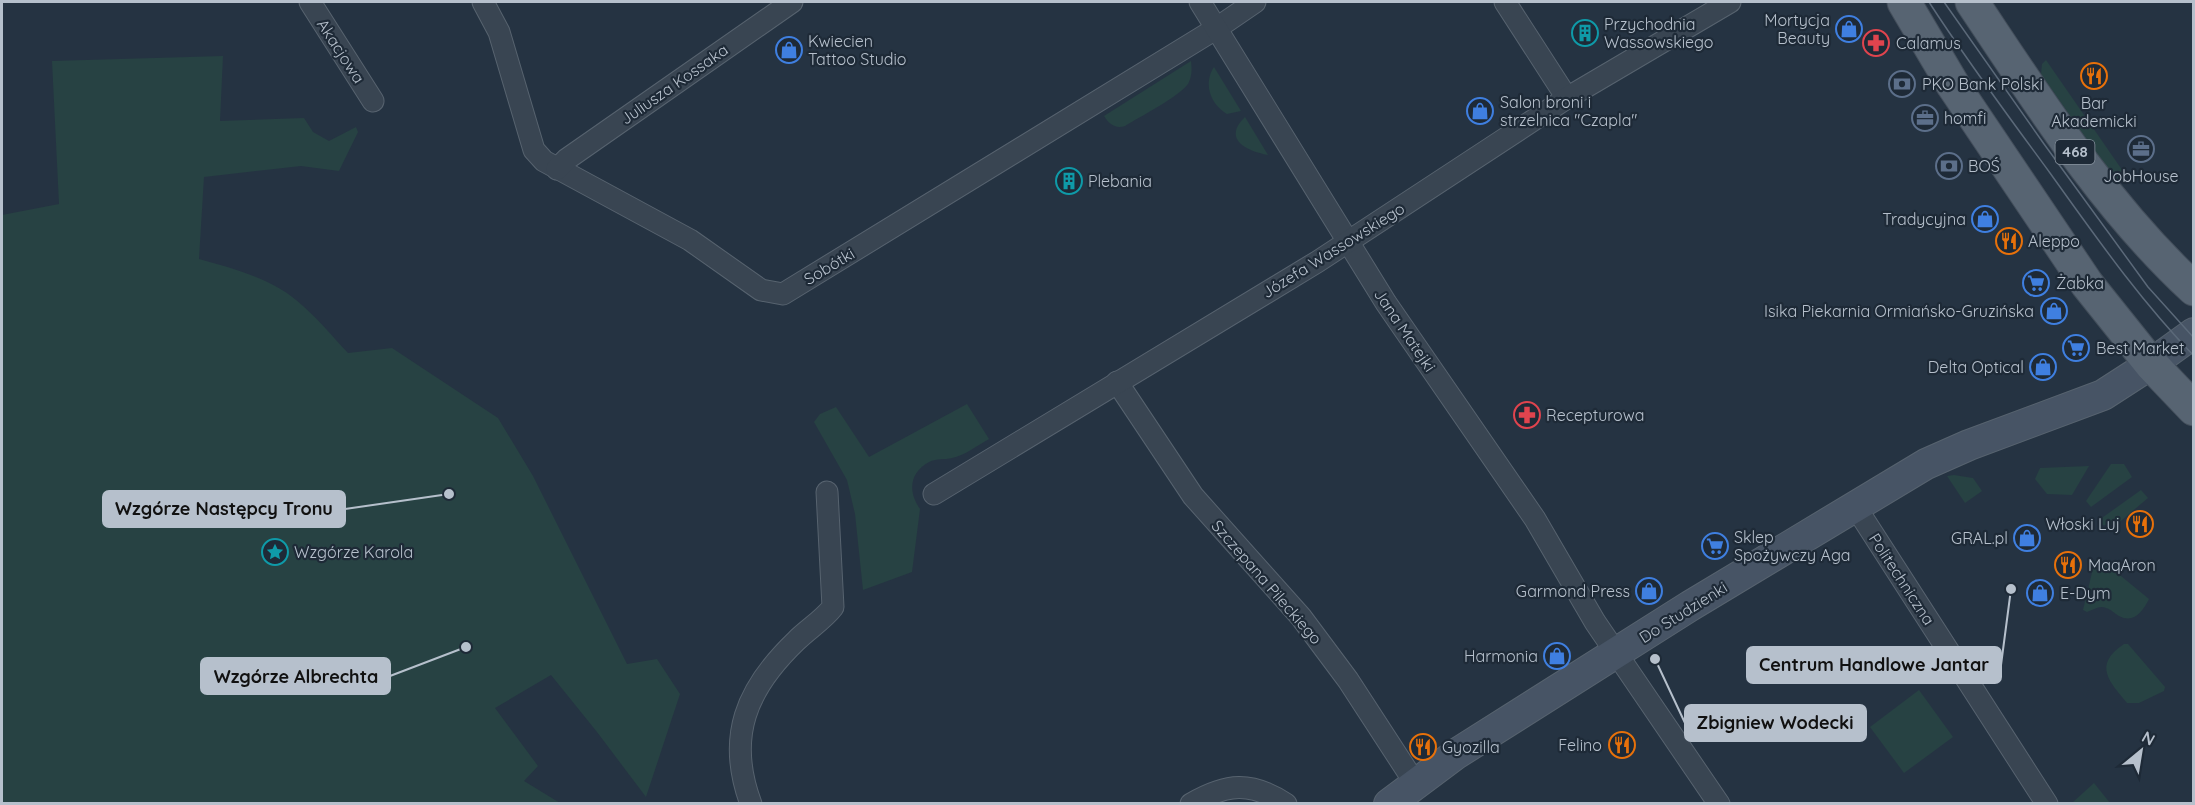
<svg xmlns="http://www.w3.org/2000/svg" width="2195" height="805" viewBox="0 0 2195 805" font-family="Quicksand,sans-serif">
  <rect width="100%" height="100%" fill="#253342"/>
  <g fill="#274243">
    <path d="M 223,56 L 220,121 L 304,118 L 313,132 L 329,141 L 356,127 L 358,132 L 339,171 L 301,166 L 204,177 L 199,259 C 235,269 275,279 303,306 C 319,320 333,337 348,353 L 392,348 L 498,418 L 533,476 L 627,664 L 657,659 L 680,694 L 646,797 L 597,732 L 551,675 L 495,708 L 538,766 L 524,781 L 560,803 L 2,803 L 2,215 L 59,204 L 52,61 Z"/>
    <polygon points="2046,60 2127,177 2117,184 2041,74 2042,64"/>
    <path d="M 1191,61 C 1192,69 1192,77 1188,84 C 1177,98 1141,116 1125,126 C 1115,129 1109,124 1104,116 Z"/>
    <path d="M 1214,67 L 1241,111 L 1227,114 C 1210,104 1203,83 1214,67 Z"/>
    <path d="M 1245,117 L 1268,155 C 1246,151 1222,139 1245,117 Z"/>
    <path d="M 967,404 L 989,439 C 978,445 964,456 952,458 C 944,460 937,458 929,462 C 909,473 908,492 920,509 L 912,572 L 863,590 L 855,514 L 847,480 L 814,422 L 820,414 L 836,407 L 869,457 Z"/>
    <polygon points="2111,464 2124,464 2132,477 2091,507 2086,501"/>
    <polygon points="2089,466 2072,495 2047,494 2035,479 2040,468"/>
    <polygon points="1954,475 1973,478 1982,491 1965,503 1947,476"/>
    <polygon points="2141,490 2148,498 2116,525 2102,525 2099,520"/>
    <path d="M 2099,558 L 2149,599 C 2143,611 2134,624 2119,616 C 2115,614 2111,609 2106,608 C 2100,605 2093,610 2087,612 L 2083,610 L 2095,560 Z"/>
    <path d="M 2124,644 L 2128,644 L 2165,687 L 2164,691 L 2139,703 L 2127,703 C 2110,682 2092,665 2124,644 Z"/>
    <polygon points="1919,690 1953,737 1904,773 1870,727"/>
    <polygon points="2094,783 2110,803 2072,803"/>
  </g>
  <g fill="none" stroke-linecap="round" stroke-linejoin="round">
    <defs>
      <g id="minor">
        <polyline points="310,2 373,101"/>
        <polyline points="483,2 499,32 534,150 544,161 690,240 761,290 783,294 1217,28 1255,2"/>
        <polyline points="1200,2 1386,303 1535,519 1595,622 1719,804"/>
        <polyline points="1505,2 1567,98"/>
        <polyline points="557,169 567,159 792,2"/>
        <polyline points="1117,382 1193,496 1301,617 1348,680 1415,783"/>
        <polyline points="934,494 1317,262 1567,98 1730,2"/>
        <polyline points="1855,506 2047,804"/>
        <path d="M 751,804 C 726,737 746,689 796,641 C 808,629 823,620 833,607 L 827,492"/>
        <path d="M 1191,804 C 1227,783 1251,781 1286,804"/>
      </g>
      <polyline id="secondary" points="1389,804 1456,754 1690,606 1926,464 1969,445 2103,395 2151,364 2194,333"/>
      <g id="primary">
        <polyline points="1904,2 1953,85 2087,284 2151,364 2194,409"/>
        <path d="M 1972,2 C 2039,102 2105,207 2194,289"/>
      </g>
    </defs>
    <use href="#minor" stroke="#57636f" stroke-width="23"/>
    <use href="#secondary" stroke="#57636f" stroke-width="32"/>
    <use href="#primary" stroke="#434e5b" stroke-width="35"/>
    <use href="#minor" stroke="#394552" stroke-width="21"/>
    <use href="#secondary" stroke="#475465" stroke-width="30"/>
    <use href="#primary" stroke="#576472" stroke-width="33"/>
    <g stroke="#5b6979" stroke-width="1.5">
      <path d="M 1929,2 C 1967,61 2009,117 2050,173 C 2096,237 2139,299 2194,356"/>
      <polyline points="1944,2 2044,144 2148,287 2194,338"/>
    </g>
  </g>
  <defs>
    <symbol id="shop-ring" viewBox="-11 -11 22 22"><circle r="9.5" fill="#1e2a37" stroke="#3f7fe0" stroke-width="1.5"/><path d="M-5-2.5h2.3a2.7 3.5 0 0 1 5.4 0H5L5.5 6h-11ZM-1.5-2.5h3a1.5 2.3 0 0 0-3 0Z" fill="#3f7fe0"/></symbol>
    <symbol id="building-ring" viewBox="-11 -11 22 22"><circle r="9.5" fill="#1e2a37" stroke="#0f9aa8" stroke-width="1.5"/><path d="M-4-6H4V6H1V3H-1V6H-4ZM-2.5-4.3h1.7v1.8h-1.7ZM.8-4.3h1.7v1.8H.8ZM-2.5-1h1.7V.8h-1.7ZM.8-1h1.7V.8H.8Z" fill="#0f9aa8"/></symbol>
    <symbol id="pharmacy-ring" viewBox="-11 -11 22 22"><circle r="9.5" fill="#1e2a37" stroke="#e0444e" stroke-width="1.5"/><path d="M-2-6h4v4h4v4h-4v4h-4v-4h-4v-4h4Z" fill="#e0444e"/></symbol>
    <symbol id="restaurant-ring" viewBox="-11 -11 22 22"><circle r="9.5" fill="#1e2a37" stroke="#e8710a" stroke-width="1.5"/><path d="M-5-6h1v4h1v-4h1v4h1v-4h1v5L-1.5 .5V6h-2V.5L-5-1ZM5-6V6H3V1.5H1.5Q1.5-4 5-6Z" fill="#e8710a"/></symbol>
    <symbol id="bank-ring" viewBox="-11 -11 22 22"><circle r="9.5" fill="#1e2a37" stroke="#5c6f8a" stroke-width="1.5"/><path d="M-6-4H6V4H-6ZM0-2.3a2.3 2.3 0 1 0 0 4.6a2.3 2.3 0 1 0 0-4.6Z" fill="#5c6f8a"/></symbol>
    <symbol id="office-ring" viewBox="-11 -11 22 22"><circle r="9.5" fill="#1e2a37" stroke="#5c6f8a" stroke-width="1.5"/><path d="M-6-3h4V-5.5h4V-3h4V5H-6ZM-1-4.5V-3h2v-1.5ZM-6 0V1H6V0Z" fill="#5c6f8a"/></symbol>
    <symbol id="supermarket-ring" viewBox="-11 -11 22 22"><circle r="9.5" fill="#1e2a37" stroke="#3f7fe0" stroke-width="1.5"/><path d="M-6-5.5h2.5l.6 2H6L4.5 2H-2.5L-4.4-4H-6ZM-1.5 3.2a1.3 1.3 0 1 0 .1 0ZM3 3.2a1.3 1.3 0 1 0 .1 0Z" fill="#3f7fe0"/></symbol>
    <symbol id="sight-ring" viewBox="-11 -11 22 22"><circle r="9.5" fill="#1e2a37" stroke="#0f9aa8" stroke-width="1.5"/><path d="M0-6L1.8-2.2L6-1.7L2.9 1.2L3.7 5.4L0 3.3L-3.7 5.4L-2.9 1.2L-6-1.7L-1.8-2.2Z" fill="#0f9aa8"/></symbol>
  </defs>
  <g fill-rule="evenodd">
    <use href="#shop-ring" x="1834" y="14" width="30" height="30"/>
    <use href="#building-ring" x="1570" y="18" width="30" height="30"/>
    <use href="#pharmacy-ring" x="1861" y="28" width="30" height="30"/>
    <use href="#shop-ring" x="774" y="35" width="30" height="30"/>
    <use href="#restaurant-ring" x="2079" y="61" width="30" height="30"/>
    <use href="#bank-ring" x="1887" y="69" width="30" height="30"/>
    <use href="#shop-ring" x="1465" y="96" width="30" height="30"/>
    <use href="#office-ring" x="1910" y="103" width="30" height="30"/>
    <use href="#office-ring" x="2126" y="134" width="30" height="30"/>
    <use href="#bank-ring" x="1934" y="151" width="30" height="30"/>
    <use href="#building-ring" x="1054" y="166" width="30" height="30"/>
    <use href="#shop-ring" x="1970" y="204" width="30" height="30"/>
    <use href="#restaurant-ring" x="1994" y="226" width="30" height="30"/>
    <use href="#supermarket-ring" x="2021" y="268" width="30" height="30"/>
    <use href="#shop-ring" x="2039" y="296" width="30" height="30"/>
    <use href="#supermarket-ring" x="2061" y="333" width="30" height="30"/>
    <use href="#shop-ring" x="2028" y="352" width="30" height="30"/>
    <use href="#pharmacy-ring" x="1512" y="400" width="30" height="30"/>
    <use href="#restaurant-ring" x="2125" y="509" width="30" height="30"/>
    <use href="#shop-ring" x="2012" y="523" width="30" height="30"/>
    <use href="#supermarket-ring" x="1700" y="531" width="30" height="30"/>
    <use href="#sight-ring" x="260" y="537" width="30" height="30"/>
    <use href="#restaurant-ring" x="2053" y="550" width="30" height="30"/>
    <use href="#shop-ring" x="1634" y="576" width="30" height="30"/>
    <use href="#shop-ring" x="2025" y="578" width="30" height="30"/>
    <use href="#shop-ring" x="1542" y="641" width="30" height="30"/>
    <use href="#restaurant-ring" x="1607" y="730" width="30" height="30"/>
    <use href="#restaurant-ring" x="1408" y="732" width="30" height="30"/>
  </g>
  <g text-anchor="middle" stroke-width="4.5" stroke-linejoin="round" paint-order="stroke">
    <rect fill="#1e2a37" stroke="#88939f" stroke-width="1.5" x="2055.5" y="140" width="39" height="24" rx="4.5"/>
    <g font-size="15" font-weight="bold" fill="#b6c0cc">
      <text x="2075" y="157">468</text>
    </g>
    <g font-size="16" fill="#b6c0cc" stroke="#1e2a37" text-anchor="start">
      <text x="1830" y="26" text-anchor="end">Mortycja<tspan x="1830" dy="18">Beauty</tspan></text>
      <text x="1604" y="30">Przychodnia<tspan x="1604" dy="18">Wassowskiego</tspan></text>
      <text x="808" y="47">Kwiecien<tspan x="808" dy="18">Tattoo Studio</tspan></text>
      <text x="1896" y="49">Calamus</text>
      <text x="1922" y="90">PKO Bank Polski</text>
      <text x="1500" y="108">Salon broni i<tspan x="1500" dy="18">strzelnica "Czapla"</tspan></text>
      <text x="2094" y="109" text-anchor="middle">Bar<tspan x="2094" dy="18">Akademicki</tspan></text>
      <text x="1944" y="124">homfi</text>
      <text x="1968" y="172">BOŚ</text>
      <text x="2141" y="182" text-anchor="middle">JobHouse</text>
      <text x="1088" y="187">Plebania</text>
      <text x="1966" y="225" text-anchor="end">Tradycyjna</text>
      <text x="2028" y="247">Aleppo</text>
      <text x="2056" y="289">Żabka</text>
      <text x="2034" y="317" text-anchor="end">Isika Piekarnia Ormiańsko-Gruzińska</text>
      <text x="2096" y="354">Best Market</text>
      <text x="2024" y="373" text-anchor="end">Delta Optical</text>
      <text x="1546" y="421">Recepturowa</text>
      <text x="2120" y="530" text-anchor="end">Włoski Luj</text>
      <text x="1734" y="543">Sklep<tspan x="1734" dy="18">Spożywczy Aga</tspan></text>
      <text x="2008" y="544" text-anchor="end">GRAL.pl</text>
      <text x="294" y="558">Wzgórze Karola</text>
      <text x="2088" y="571">MaqAron</text>
      <text x="1630" y="597" text-anchor="end">Garmond Press</text>
      <text x="2060" y="599">E-Dym</text>
      <text x="1538" y="662" text-anchor="end">Harmonia</text>
      <text x="1602" y="751" text-anchor="end">Felino</text>
      <text x="1442" y="753">Gyozilla</text>
    </g>
    <g font-size="16" fill="#b6c0cc" stroke="#1e2a37">
      <text transform="translate(341 51) rotate(57)" y="6">Akacjowa</text>
      <text transform="translate(674 84) rotate(-35)" y="6">Juliusza Kossaka</text>
      <text transform="translate(1333 250) rotate(-32)" y="6">Józefa Wassowskiego</text>
      <text transform="translate(829 266) rotate(-31)" y="6">Sobótki</text>
      <text transform="translate(1405 330) rotate(56)" y="6">Jana Matejki</text>
      <text transform="translate(1902 579) rotate(57)" y="6">Politechniczna</text>
      <text transform="translate(1267 582) rotate(49)" y="6">Szczepana Pileckiego</text>
      <text transform="translate(1683 612) rotate(-32)" y="6">Do Studzienki</text>
    </g>
  </g>
  <path fill="none" stroke="#b6c0cc" stroke-width="2" d="M449 494L345 509M2011 589L2001 665M466 647L390 676M1655 659L1685 723"/>
  <g fill="#b6c0cc" stroke="#1e2a37" stroke-width="2">
    <circle cx="449" cy="494" r="6"/>
    <circle cx="2011" cy="589" r="6"/>
    <circle cx="466" cy="647" r="6"/>
    <circle cx="1655" cy="659" r="6"/>
  </g>
  <g fill="#b6c0cc" stroke="#b6c0cc" stroke-width="2">
    <rect x="103" y="491" width="242" height="36" rx="6"/>
    <rect x="1747" y="647" width="254" height="36" rx="6"/>
    <rect x="201" y="658" width="189" height="36" rx="6"/>
    <rect x="1685" y="705" width="181" height="36" rx="6"/>
  </g>
  <g font-size="18" text-anchor="middle" font-weight="bold" fill="#111">
    <text x="224" y="515">Wzgórze Następcy Tronu</text>
    <text x="1874" y="671">Centrum Handlowe Jantar</text>
    <text x="296" y="683">Wzgórze Albrechta</text>
    <text x="1775" y="729">Zbigniew Wodecki</text>
  </g>
  <rect width="2195" height="805" fill="none" stroke="#b6c0cc" stroke-width="6"/>
  <g transform="translate(2141 751) rotate(30)" stroke="#1e2a37" stroke-width="4.5" paint-order="stroke">
  <path d="M0-4.5L10 22L0 15L-10 22Z" fill="#b6c0cc"/>
  <text y="-9" font-size="16" font-weight="bold" text-anchor="middle" fill="#b6c0cc">N</text>
  </g>
</svg>
